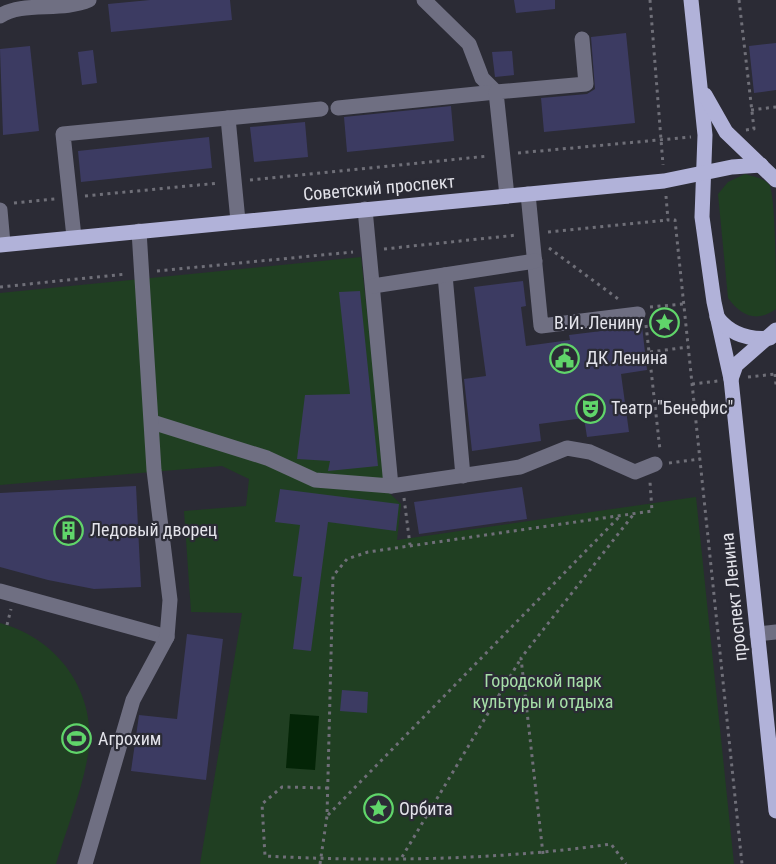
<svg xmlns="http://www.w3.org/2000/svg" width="776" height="864" viewBox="0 0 776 864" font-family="'Roboto Condensed',sans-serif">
  <rect width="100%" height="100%" fill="#2b2b35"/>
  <g fill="#203f22">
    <path d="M 745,174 C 754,177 765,178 770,186 C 776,205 776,283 776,309 C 757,323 741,316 728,298 L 718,194 L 728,182 Z"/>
    <polygon points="361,257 386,490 401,504 397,540 696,497 734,864 200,864 242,613 191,612 184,511 246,506 249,479 222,466 0,485 0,293"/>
    <path d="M 0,623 C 56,638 95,689 89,748 C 84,786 67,827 56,864 L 0,864 Z"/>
  </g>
  <polygon fill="#042507" points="290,714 319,716 315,770 286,768"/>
  <g fill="#3c3b62">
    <polygon points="150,0 230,0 232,20 111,32 108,4"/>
    <polygon points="514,0 555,0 555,9 516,13"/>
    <polygon points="626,33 635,123 544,132 541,98 587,94 595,89 591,37"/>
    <polygon points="776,43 776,90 754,93 749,46"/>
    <polygon points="30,46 39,131 3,135 0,49"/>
    <polygon points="93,50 97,83 82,85 78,52"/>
    <polygon points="512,51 514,75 495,77 492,52"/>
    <polygon points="451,106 454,141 347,152 344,117"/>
    <polygon points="305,122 308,157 254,162 250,127"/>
    <polygon points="209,137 212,168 81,182 78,151"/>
    <polygon points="523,281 526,306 521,307 526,346 570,340 569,335 642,326 647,370 621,374 629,432 587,437 584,418 539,424 541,441 472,451 464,379 486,376 474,287"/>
    <polygon points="360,291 378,466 328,471 330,461 297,459 305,395 350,394 339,292"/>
    <polygon points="136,486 141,587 94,589 48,580 0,567 0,493"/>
    <polygon points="522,487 527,519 419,534 414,502"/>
    <polygon points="280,489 399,504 396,531 328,522 311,651 293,649 302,577 293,576 300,525 275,522"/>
    <polygon points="187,634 223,639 206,780 131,771 139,715 177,719"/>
    <polygon points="342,690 368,692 367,713 340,711"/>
  </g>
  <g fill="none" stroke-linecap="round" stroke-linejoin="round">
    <g stroke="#6f6f78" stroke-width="3" stroke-dasharray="3 4.5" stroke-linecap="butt">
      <polyline points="650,0 663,165"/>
      <polyline points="739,0 754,129 745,130"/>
      <polyline points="751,110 776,107"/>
      <polyline points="518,153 691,137"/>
      <polyline points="250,180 488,156"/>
      <polyline points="85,196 219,183"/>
      <polyline points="666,196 668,220 675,220 742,864"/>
      <polyline points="14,203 55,199"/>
      <polyline points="548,232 668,220"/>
      <polyline points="549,248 621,301"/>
      <polyline points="384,249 517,235"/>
      <polyline points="157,271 353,252"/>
      <polyline points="0,287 126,274"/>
      <polyline points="650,307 684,304"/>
      <polyline points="646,325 660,450"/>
      <polyline points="650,352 688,347"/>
      <polyline points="775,374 776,385"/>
      <polyline points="748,377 776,374"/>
      <polyline points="692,384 718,381"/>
      <polyline points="669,463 700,459"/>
      <polyline points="404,498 410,545"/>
      <polyline points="7,625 11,609"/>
      <path d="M 328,788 L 282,787 L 262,804 L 265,856 C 376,862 501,860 611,844 L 626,864"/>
      <polyline points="328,815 619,517"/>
      <polyline points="543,854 521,658 633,515"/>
      <polyline points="402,857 520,660"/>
      <polyline points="320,864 327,816 333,576 347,559 368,552 652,511 650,482"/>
    </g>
    <g stroke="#6f6f82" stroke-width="15">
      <polyline points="424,0 469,44 482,78 496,92"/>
      <path d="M 0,16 C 22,1 62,12 89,0"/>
      <polyline points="338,108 496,92"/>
      <polyline points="228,118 238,221"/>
      <polyline points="528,194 541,326 638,314"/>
      <polyline points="507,196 496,92 586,84 582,39"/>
      <polyline points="365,209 391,486"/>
      <polyline points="0,210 3,244"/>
      <polyline points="74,237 63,134 321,109"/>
      <polyline points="445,275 463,476"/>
      <polyline points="373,286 535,261"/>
      <polyline points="152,422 267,458 315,480 391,486 520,467 567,448 590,452 635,472 655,464"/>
      <polyline points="0,591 167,637"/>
      <polyline points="757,634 776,632"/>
      <polyline points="85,864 133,700 167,637 170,600 154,470 139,231"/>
    </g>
    <g stroke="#b1b2d9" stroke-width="15">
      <polyline points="691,0 705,135 702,217 714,302 731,379 776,811"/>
      <polyline points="705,95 726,132 776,180"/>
      <polyline points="0,245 664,181 732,167 761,165"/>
      <path d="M 717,317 C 730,334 749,340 770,338"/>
      <polyline points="731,379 736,365 776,330"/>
    </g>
  </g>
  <defs>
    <symbol id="sight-ring" viewBox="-11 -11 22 22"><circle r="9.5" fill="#2b2b35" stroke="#60d56a" stroke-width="1.5"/><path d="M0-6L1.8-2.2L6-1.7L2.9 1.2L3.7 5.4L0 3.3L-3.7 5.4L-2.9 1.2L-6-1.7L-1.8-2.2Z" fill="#60d56a"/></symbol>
    <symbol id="civic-ring" viewBox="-11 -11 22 22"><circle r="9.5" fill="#2b2b35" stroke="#60d56a" stroke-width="1.5"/><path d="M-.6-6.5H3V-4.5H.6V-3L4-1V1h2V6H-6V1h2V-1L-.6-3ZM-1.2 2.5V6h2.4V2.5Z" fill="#60d56a"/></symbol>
    <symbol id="theatre-ring" viewBox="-11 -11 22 22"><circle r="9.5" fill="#2b2b35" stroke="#60d56a" stroke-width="1.5"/><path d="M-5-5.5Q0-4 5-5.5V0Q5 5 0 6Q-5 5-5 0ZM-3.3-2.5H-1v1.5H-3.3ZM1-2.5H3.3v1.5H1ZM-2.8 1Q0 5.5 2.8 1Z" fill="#60d56a"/></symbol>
    <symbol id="building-ring" viewBox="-11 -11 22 22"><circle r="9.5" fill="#2b2b35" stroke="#60d56a" stroke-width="1.5"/><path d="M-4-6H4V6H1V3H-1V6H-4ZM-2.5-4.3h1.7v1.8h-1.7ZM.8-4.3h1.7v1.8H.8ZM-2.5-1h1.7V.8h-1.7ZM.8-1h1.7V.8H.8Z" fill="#60d56a"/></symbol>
    <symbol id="stadium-ring" viewBox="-11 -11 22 22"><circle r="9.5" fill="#2b2b35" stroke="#60d56a" stroke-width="1.5"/><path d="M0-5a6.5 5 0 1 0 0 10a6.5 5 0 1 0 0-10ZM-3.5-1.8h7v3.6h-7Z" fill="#60d56a"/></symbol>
  </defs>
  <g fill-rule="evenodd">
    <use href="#sight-ring" x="648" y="306" width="33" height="33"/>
    <use href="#civic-ring" x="548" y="342" width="33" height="33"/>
    <use href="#theatre-ring" x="574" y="392" width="33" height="33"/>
    <use href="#building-ring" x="52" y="514" width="33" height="33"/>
    <use href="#stadium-ring" x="60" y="722" width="33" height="33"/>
    <use href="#sight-ring" x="362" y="792" width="33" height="33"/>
  </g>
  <g text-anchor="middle" stroke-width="4.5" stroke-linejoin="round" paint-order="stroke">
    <g font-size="18" fill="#e3e3ea" stroke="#2b2b35">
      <text transform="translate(379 188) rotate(-5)" y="6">Советский проспект</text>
      <text transform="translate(734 597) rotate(-96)" y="6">проспект Ленина</text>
    </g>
    <g font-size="18" fill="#e3e3ea" stroke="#2b2b35" text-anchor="start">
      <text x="643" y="329" text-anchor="end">В.И. Ленину</text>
      <text x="586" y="364">ДК Ленина</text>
      <text x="611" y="414">Театр "Бенефис"</text>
      <text x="90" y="536">Ледовый дворец</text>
      <text x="98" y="745">Агрохим</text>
      <text x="399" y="815">Орбита</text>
    </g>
    <g font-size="18" fill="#a6dfa8" stroke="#2b2b35">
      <text x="543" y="687">Городской парк<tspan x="543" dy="21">культуры и отдыха</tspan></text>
    </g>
  </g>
</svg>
